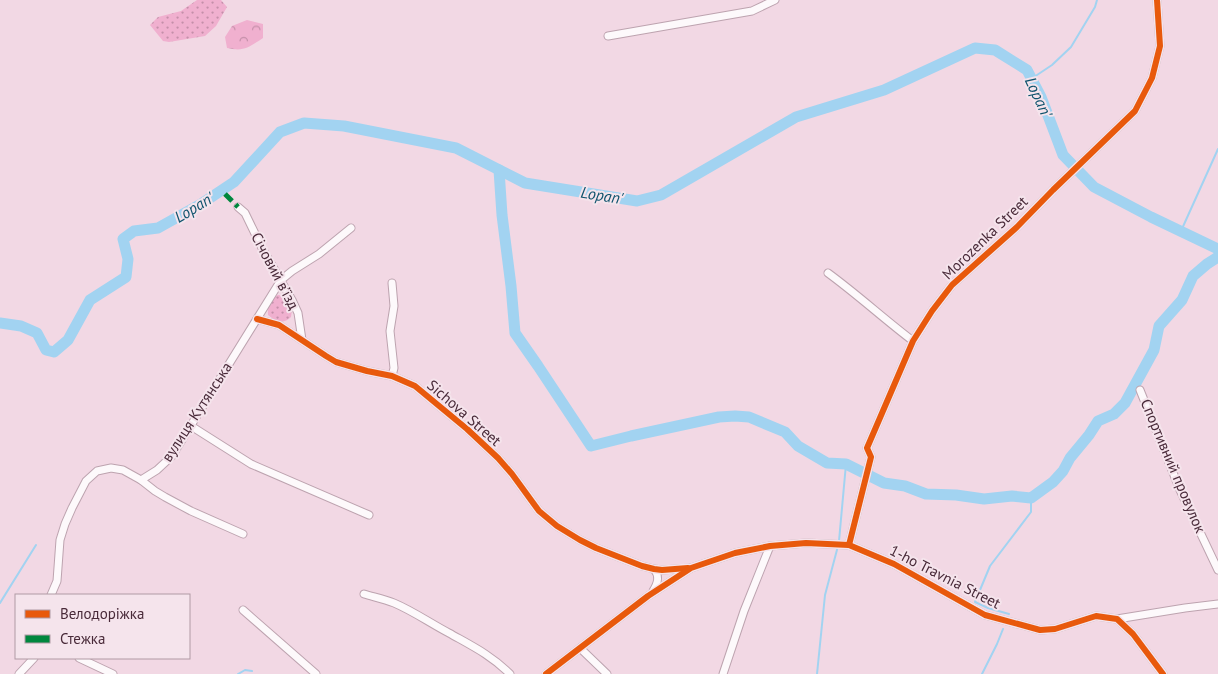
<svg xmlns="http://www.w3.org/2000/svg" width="1218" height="674" viewBox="0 0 1218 674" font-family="'PT Sans',sans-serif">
  <defs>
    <pattern id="grass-dots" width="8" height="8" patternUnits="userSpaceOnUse" patternTransform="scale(1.25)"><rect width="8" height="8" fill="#f0b0cf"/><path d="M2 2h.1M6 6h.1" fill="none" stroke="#c48fa9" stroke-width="1.8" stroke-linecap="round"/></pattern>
    <pattern id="forest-crowns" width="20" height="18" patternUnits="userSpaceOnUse" patternTransform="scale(1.25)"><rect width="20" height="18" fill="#f0b0cf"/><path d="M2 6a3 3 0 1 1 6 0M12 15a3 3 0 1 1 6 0" fill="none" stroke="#c48fa9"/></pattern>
  </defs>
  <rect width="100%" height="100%" fill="#f2d8e4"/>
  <g fill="url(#grass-dots)">
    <polygon points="197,0 221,0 227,7 216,26 205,36 169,42 163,41 150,25 158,17 181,11"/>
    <path d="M 278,295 C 289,296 293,307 291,317 C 283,325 275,321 268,315 C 267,307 271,298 278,295 Z"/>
  </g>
  <path fill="url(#forest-crowns)" d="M 247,20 L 263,24 L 263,38 C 249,47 245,52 227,48 L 225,37 L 232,26 Z"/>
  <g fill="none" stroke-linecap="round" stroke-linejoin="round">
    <g stroke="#a2d3f1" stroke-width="2">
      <polyline points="1031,79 1052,65 1071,47 1095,7 1097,0"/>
      <polyline points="1181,231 1218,149"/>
      <polyline points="839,541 846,464"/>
      <polyline points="0,603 36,545"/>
      <polyline points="1009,614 988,608 975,602 990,566 1031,512 1031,498"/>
      <polyline points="238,674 245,670 252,671"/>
      <polyline points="817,674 825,595 838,546"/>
      <polyline points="982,674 997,644 1003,629"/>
    </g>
    <g stroke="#a2d3f1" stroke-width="11">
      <polyline points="499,170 502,215 511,286 515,333 538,366 591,446 631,436 719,417 735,416 749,417 785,432 798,446 827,463 846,464 884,483 905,486 926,494 956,495 984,499 1012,496 1031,498 1053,482 1063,471 1070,458 1089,435 1098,421 1114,414 1125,403 1154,350 1159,326 1182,300 1193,276 1207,264 1218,257"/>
      <polyline points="0,323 21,326 37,333 46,350 54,352 68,340 90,300 126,277 128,259 123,239 134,231 158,228 201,204 234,182 280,132 304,123 344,126 456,148 525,183 637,201 661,195 796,117 884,90 975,48 995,50 1027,70 1041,97 1063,155 1094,187 1151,217 1218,249"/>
    </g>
    <defs>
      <g id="minor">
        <polyline points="608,36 752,11 775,0"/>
        <polyline points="238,207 245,213 262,248 292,300 298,313 302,340"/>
        <path d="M 828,273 C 858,295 884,319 913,341"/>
        <polyline points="392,283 394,306 390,331 394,368 392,376"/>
        <polyline points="257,319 279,325 326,356 336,362 367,371 392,376 415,386 467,429 498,458 512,474 539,511 557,526 580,540 596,548 642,566 654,569 662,570 691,568"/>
        <polyline points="1140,390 1180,490 1218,570"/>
        <polyline points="191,426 251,464 369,515"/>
        <polyline points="141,480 157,470 172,456 281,280 292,271 319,254 351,228"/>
        <polyline points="849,545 871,457 867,448 913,341 932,311 952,285 1017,227 1053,190 1135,111 1152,78 1160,46 1157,0"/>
        <path d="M 653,591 C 658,583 660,576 654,569"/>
        <path d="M 364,594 C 374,597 385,599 394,603 C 413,611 430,623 449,633 C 472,646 491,655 510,674"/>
        <polyline points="51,595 57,581 60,540 65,524 72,508 86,481 97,471 111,468 123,470 141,480 155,491 165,497 191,511 243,534"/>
        <polyline points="243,610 316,674"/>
        <polyline points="1117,619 1185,608 1218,604"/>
        <polyline points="580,648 607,674"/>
        <polyline points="79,658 113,674"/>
        <polyline points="19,674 34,658"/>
        <polyline points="546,674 648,596 691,568 735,553 770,546 806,543 849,545 894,564 985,615 1040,630 1055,629 1096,616 1117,619 1133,634 1163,674"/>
        <polyline points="723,674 744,611 770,546"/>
      </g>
    </defs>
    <use href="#minor" stroke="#bda3af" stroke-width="9"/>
    <use href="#minor" stroke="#fdf9fb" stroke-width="7"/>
    <polyline stroke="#00873e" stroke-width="5" stroke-dasharray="10 5" stroke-linecap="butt" points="225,194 238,207"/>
    <defs>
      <g id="cycleway">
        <polyline points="257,319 279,325 326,356 336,362 367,371 392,376 415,386 467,429 498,458 512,474 539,511 557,526 580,540 596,548 642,566 654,569 662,570 688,568"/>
        <polyline points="849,545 871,457 867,448 913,341 932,311 952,285 1017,227 1053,190 1135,111 1152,78 1160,46 1157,0"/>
        <polyline points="546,674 648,596 691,568 735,553 770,546 806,543 849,545 894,564 985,615 1040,630 1055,629 1096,616 1117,619 1133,634 1163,674"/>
      </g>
    </defs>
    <use href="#cycleway" stroke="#f5e4ec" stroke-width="9"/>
    <use href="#cycleway" stroke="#e8590c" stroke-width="6"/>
  </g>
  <g text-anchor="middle" stroke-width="4" stroke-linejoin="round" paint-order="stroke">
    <g font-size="15" fill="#492a39" stroke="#f5e4ec">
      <text transform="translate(985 238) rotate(-44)" y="5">Morozenka Street</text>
      <text transform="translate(275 271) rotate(62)" y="5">Січовий в’їзд</text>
      <text transform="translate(197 412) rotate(-57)" y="5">вулиця Кутянська</text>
      <text transform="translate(464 413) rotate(41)" y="5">Sichova Street</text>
      <text transform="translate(1173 466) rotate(67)" y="5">Спортивний провулок</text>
      <text transform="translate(945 577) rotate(27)" y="5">1-ho Travnia Street</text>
    </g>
    <g font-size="16" font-style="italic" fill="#0f536d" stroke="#f5e4ec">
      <text transform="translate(1039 97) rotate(65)" y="6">Lopan'</text>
      <text transform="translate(602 195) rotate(9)" y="6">Lopan'</text>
      <text transform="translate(194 207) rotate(-31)" y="6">Lopan'</text>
    </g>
  </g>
  <rect x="15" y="594" width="175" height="65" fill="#f5e4ec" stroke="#b09aa4"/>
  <rect x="25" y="610" width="25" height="8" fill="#e8590c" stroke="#b09aa4"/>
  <text x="60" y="619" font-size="15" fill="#492a39">Велодоріжка</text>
  <rect x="25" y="635" width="25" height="8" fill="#00873e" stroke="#b09aa4"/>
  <text x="60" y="644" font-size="15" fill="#492a39">Стежка</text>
</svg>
